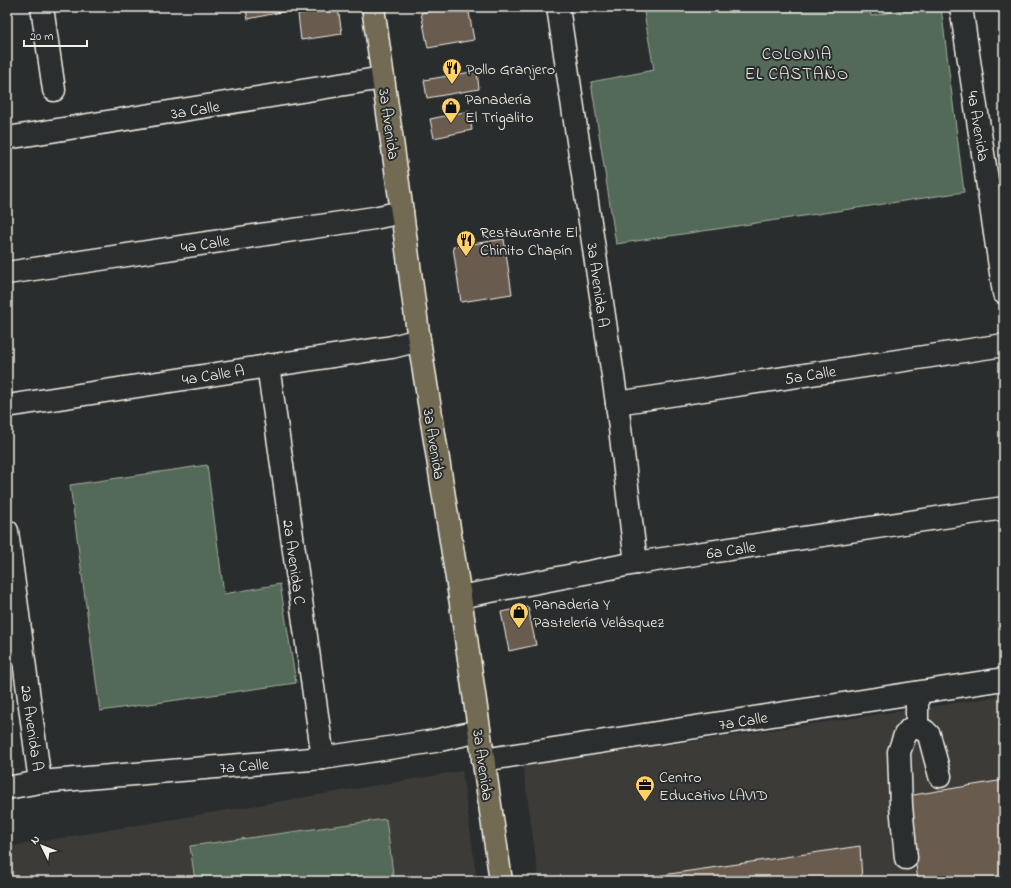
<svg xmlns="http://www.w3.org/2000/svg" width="1011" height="888" viewBox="0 0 1011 888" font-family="'Indie Flower',sans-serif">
  <rect width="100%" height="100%" fill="#2a2d2e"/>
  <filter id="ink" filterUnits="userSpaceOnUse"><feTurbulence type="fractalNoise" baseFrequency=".025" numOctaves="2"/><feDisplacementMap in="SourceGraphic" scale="8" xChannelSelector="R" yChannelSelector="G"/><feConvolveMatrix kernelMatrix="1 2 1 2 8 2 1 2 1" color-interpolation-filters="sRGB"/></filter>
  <g filter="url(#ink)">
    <g fill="#3d3b38">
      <polygon points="1004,696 1004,881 539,881 523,766"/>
      <polygon points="462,771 477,881 7,881 7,847"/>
    </g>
    <g fill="#536b59" stroke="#a4aea0">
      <polygon points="643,7 870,7 871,16 917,7 941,7 964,192 616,244 591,82 654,70"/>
      <polygon points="207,465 224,594 280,584 296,683 100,711 70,485"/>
      <polygon points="386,819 394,881 195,881 190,846"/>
    </g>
    <g fill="#695b50" stroke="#f4f1e8">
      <polygon points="245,7 305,7 248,19"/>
      <polygon points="451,7 468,7 474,40 428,48 421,13"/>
      <polygon points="338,8 342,34 301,40 298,14"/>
      <polygon points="477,71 479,89 427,98 424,80"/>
      <polygon points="469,111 472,130 434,138 430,119"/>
      <polygon points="504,239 512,294 461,302 453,247"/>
      <polygon points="528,607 536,645 509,651 501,612"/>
      <polygon points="1004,780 1004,881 918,881 907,796"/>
      <polygon points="860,846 862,881 622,881"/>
    </g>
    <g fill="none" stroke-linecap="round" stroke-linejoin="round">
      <defs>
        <g id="minor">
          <polyline points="42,7 54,90"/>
          <polyline points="558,7 617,403 636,563"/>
          <polyline points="961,7 1004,293"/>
          <polyline points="7,138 383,78"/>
          <polyline points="7,273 374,218 402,212"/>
          <polyline points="268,365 323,758"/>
          <polyline points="617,403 1004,345"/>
          <polyline points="7,406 392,347 419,340"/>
          <polyline points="7,531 40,782"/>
          <polyline points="460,597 636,563 1004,508"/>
          <polyline points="917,693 917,727 925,731 929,735 940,776"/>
          <polyline points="483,760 1004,679"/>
          <polyline points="7,788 40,782 323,758 435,741 479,731"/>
          <polyline points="906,858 901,806 899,752 905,735 910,729 917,727"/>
        </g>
        <polyline id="major" points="373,7 402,212 419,340 460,597 501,881"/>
      </defs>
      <use href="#minor" stroke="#f4f1e8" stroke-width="25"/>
      <use href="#major" stroke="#f4f1e8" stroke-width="25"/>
      <use href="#minor" stroke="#2a2d2e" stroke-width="22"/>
      <use href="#major" stroke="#726b52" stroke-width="22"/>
    </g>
  </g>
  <defs>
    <symbol id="restaurant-pin" viewBox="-11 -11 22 30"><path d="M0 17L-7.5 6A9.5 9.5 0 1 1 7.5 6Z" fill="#ffd166" stroke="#2a2d2e"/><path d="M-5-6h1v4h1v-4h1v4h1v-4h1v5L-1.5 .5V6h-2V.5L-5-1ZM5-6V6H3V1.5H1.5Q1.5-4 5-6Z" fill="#111"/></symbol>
    <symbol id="shop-pin" viewBox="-11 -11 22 30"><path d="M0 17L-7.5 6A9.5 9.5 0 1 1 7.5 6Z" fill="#ffd166" stroke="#2a2d2e"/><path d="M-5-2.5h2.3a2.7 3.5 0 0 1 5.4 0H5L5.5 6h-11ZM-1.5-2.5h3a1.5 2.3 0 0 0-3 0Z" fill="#111"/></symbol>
    <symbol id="office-pin" viewBox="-11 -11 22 30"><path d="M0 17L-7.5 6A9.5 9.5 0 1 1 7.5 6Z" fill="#ffd166" stroke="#2a2d2e"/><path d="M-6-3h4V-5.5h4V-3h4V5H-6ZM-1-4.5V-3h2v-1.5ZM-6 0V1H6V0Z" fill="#111"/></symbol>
  </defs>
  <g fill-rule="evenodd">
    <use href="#restaurant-pin" x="441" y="57" width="22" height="30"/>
    <use href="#shop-pin" x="440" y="96" width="22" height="30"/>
    <use href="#restaurant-pin" x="455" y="229" width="22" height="30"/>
    <use href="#shop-pin" x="508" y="601" width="22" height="30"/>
    <use href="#office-pin" x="634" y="774" width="22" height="30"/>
  </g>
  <g text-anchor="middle" stroke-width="4" stroke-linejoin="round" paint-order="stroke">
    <g font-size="16" fill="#f4f1e8" stroke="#2a2d2e" text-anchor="start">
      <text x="466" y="74">Pollo Granjero</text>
      <text x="465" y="104">Panadería<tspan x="465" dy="18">El Trigalito</tspan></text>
      <text x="480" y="237">Restaurante El<tspan x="480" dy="18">Chinito Chapín</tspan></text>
      <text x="533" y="609">Panadería Y<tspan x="533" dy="18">Pastelería Velásquez</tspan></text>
      <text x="659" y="782">Centro<tspan x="659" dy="18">Educativo LAVID</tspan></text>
    </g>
    <g font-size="16" fill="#f4f1e8" stroke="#2a2d2e">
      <text transform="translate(195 109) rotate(-9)" y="6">3a Calle</text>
      <text transform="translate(390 124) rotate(82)" y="6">3a Avenida</text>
      <text transform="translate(979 126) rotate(81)" y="6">4a Avenida</text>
      <text transform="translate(205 243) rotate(-9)" y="6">4a Calle</text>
      <text transform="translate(599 285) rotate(82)" y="6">3a Avenida A</text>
      <text transform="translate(213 374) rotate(-9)" y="6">4a Calle A</text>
      <text transform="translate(810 374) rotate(-9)" y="6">5a Calle</text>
      <text transform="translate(435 444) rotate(81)" y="6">3a Avenida</text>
      <text transform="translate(731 549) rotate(-8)" y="6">6a Calle</text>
      <text transform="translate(295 562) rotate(82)" y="6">2a Avenida C</text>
      <text transform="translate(743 720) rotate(-9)" y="6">7a Calle</text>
      <text transform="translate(33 728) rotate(82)" y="6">2a Avenida A</text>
      <text transform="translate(244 765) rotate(-5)" y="6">7a Calle</text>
      <text transform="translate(484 765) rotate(82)" y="6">3a Avenida</text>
    </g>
    <g font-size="17" letter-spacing="1" fill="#f4f1e8" stroke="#2a2d2e">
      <text x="797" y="59">COLONIA<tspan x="797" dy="20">EL CASTAÑO</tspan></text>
    </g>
  </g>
  <rect width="1011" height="888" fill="none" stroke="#2a2d2e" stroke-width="24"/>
  <rect x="12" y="12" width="987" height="864" fill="none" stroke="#f4f1e8" stroke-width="1.5" filter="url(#ink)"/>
  <g transform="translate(42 846) rotate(313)" stroke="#2a2d2e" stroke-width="3" paint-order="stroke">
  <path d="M0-3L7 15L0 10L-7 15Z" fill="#f4f1e8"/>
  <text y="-6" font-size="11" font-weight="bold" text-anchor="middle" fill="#f4f1e8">N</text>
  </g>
  <path d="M24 40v6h63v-6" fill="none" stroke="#f4f1e8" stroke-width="2"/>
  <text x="30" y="40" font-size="12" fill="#f4f1e8" stroke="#2a2d2e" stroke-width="3" paint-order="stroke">20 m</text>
</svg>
